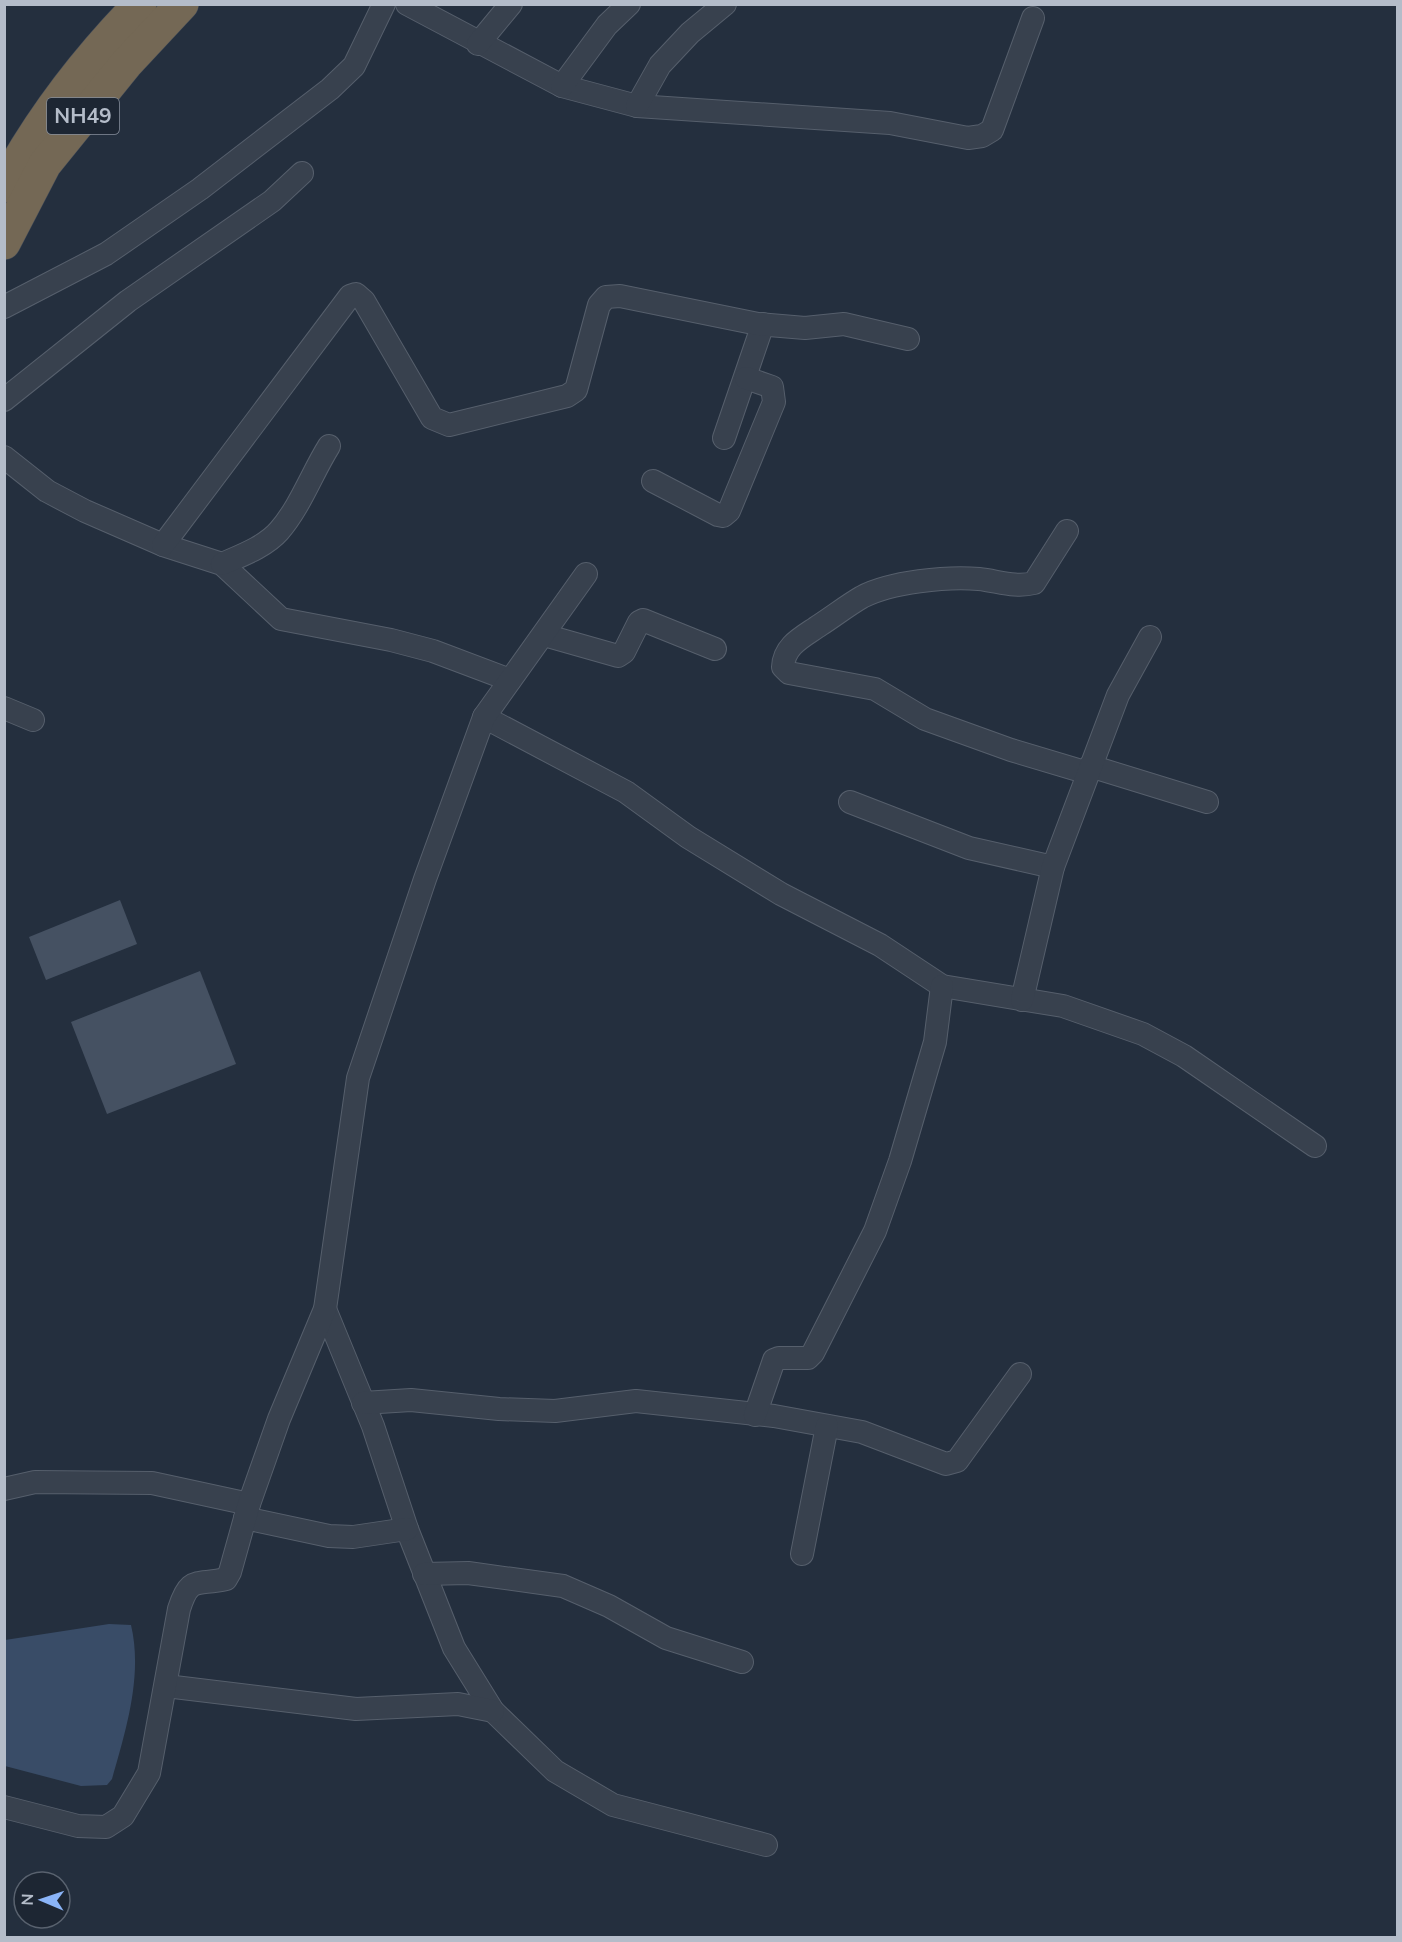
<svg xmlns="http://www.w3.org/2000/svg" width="1402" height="1942" viewBox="0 0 1402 1942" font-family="Mulish,sans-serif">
  <rect width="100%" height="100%" fill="#242f3e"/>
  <path fill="#394c67" d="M 109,1624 L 131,1625 C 143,1675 126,1730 112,1779 L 107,1785 L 81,1786 L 5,1766 L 5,1640 Z"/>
  <g fill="#455162">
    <polygon points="120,900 137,944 46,980 29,937"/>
    <polygon points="200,971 236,1064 107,1114 71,1022"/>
  </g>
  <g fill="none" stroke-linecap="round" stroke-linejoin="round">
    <defs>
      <g id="street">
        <polyline points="407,4 562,86 637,106 890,123 968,138 982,136 992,130 1033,18"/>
        <polyline points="478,44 511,4"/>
        <polyline points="562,86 607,25 629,4"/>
        <polyline points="637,106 660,65 690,33 725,4"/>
        <polyline points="4,307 106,254 200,189 330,89 354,66 384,4"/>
        <polyline points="4,400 128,301 272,201 302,173"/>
        <polyline points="724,438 763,324"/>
        <polyline points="4,457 47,491 85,511 163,545 222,564 281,619 391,640 433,651 510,680"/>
        <polyline points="653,481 718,515 723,516 729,511 774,402 772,387 746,378"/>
        <path d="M 1067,531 L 1034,583 C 1015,588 998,581 979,579 C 948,576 890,582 862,597 C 848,605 834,616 820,625 C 803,637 784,645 783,667 L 789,673 L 875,689 L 925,719 L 1011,750 L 1088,773"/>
        <polyline points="163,545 350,296 356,294 364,301 432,418 449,425 567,396 576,390 599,305 606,297 620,296 758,324 805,328 844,324 908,339"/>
        <path d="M 222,564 C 240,556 265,547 279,531 C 300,507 312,473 329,446"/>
        <polyline points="544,635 618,656 624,652 639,622 643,620 715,649"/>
        <polyline points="4,708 33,720"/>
        <polyline points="484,717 626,792 688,837 781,894 880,945 942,986 1063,1006 1143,1034 1184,1056 1315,1146"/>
        <polyline points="1090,766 1207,802"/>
        <polyline points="850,802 969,848 1053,867"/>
        <polyline points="1022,1000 1053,867 1118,695 1150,637"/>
        <polyline points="325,1309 373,1426 407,1529 454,1648 493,1711 555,1771 613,1805 766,1845"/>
        <polyline points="363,1403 411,1400 499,1409 555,1411 636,1401 774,1416 862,1432 946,1464 957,1461 1020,1374"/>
        <polyline points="755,1415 774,1360 779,1358 808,1358 813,1353 875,1231 900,1161 935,1042 942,986"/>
        <polyline points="4,1489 35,1482 152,1483 249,1504"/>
        <polyline points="245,1518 329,1536 353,1537 407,1529"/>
        <polyline points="802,1554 827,1426"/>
        <polyline points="424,1574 468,1573 563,1586 609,1606 666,1638 742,1662"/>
        <polyline points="166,1686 356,1709 458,1704 493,1711"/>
        <path d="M 4,1807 L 78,1826 L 106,1827 L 123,1816 L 149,1773 L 179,1609 C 190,1575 196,1586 226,1579 L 230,1572 L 249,1504 L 279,1419 L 325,1309 L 358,1078 L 425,879 L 484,717 L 586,574"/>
      </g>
      <g id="highway">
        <path d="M 4,186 C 40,119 87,58 140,4"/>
        <polyline points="4,243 45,164 126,64 182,4"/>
      </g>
    </defs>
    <use href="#street" stroke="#565f6c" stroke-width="24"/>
    <use href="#highway" stroke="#434c59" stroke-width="34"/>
    <use href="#street" stroke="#38414e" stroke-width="22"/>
    <use href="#highway" stroke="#746855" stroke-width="33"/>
  </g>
  <g text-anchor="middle" stroke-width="4.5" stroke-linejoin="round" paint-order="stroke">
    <rect fill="#1d2633" stroke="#878f9c" stroke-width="1.5" x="47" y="98" width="72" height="36" rx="4.5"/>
    <g font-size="21" font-weight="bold" fill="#b4bcc9">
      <text x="83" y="123">NH49</text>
    </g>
  </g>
  <rect width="1402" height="1942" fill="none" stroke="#b4bcc9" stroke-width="12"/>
  <g transform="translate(42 1900) rotate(272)"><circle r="28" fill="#1d2633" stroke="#59626f" stroke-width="1.5"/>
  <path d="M0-4.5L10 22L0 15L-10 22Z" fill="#8ab4f8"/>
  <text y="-9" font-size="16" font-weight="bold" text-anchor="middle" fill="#b4bcc9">N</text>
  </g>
</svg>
